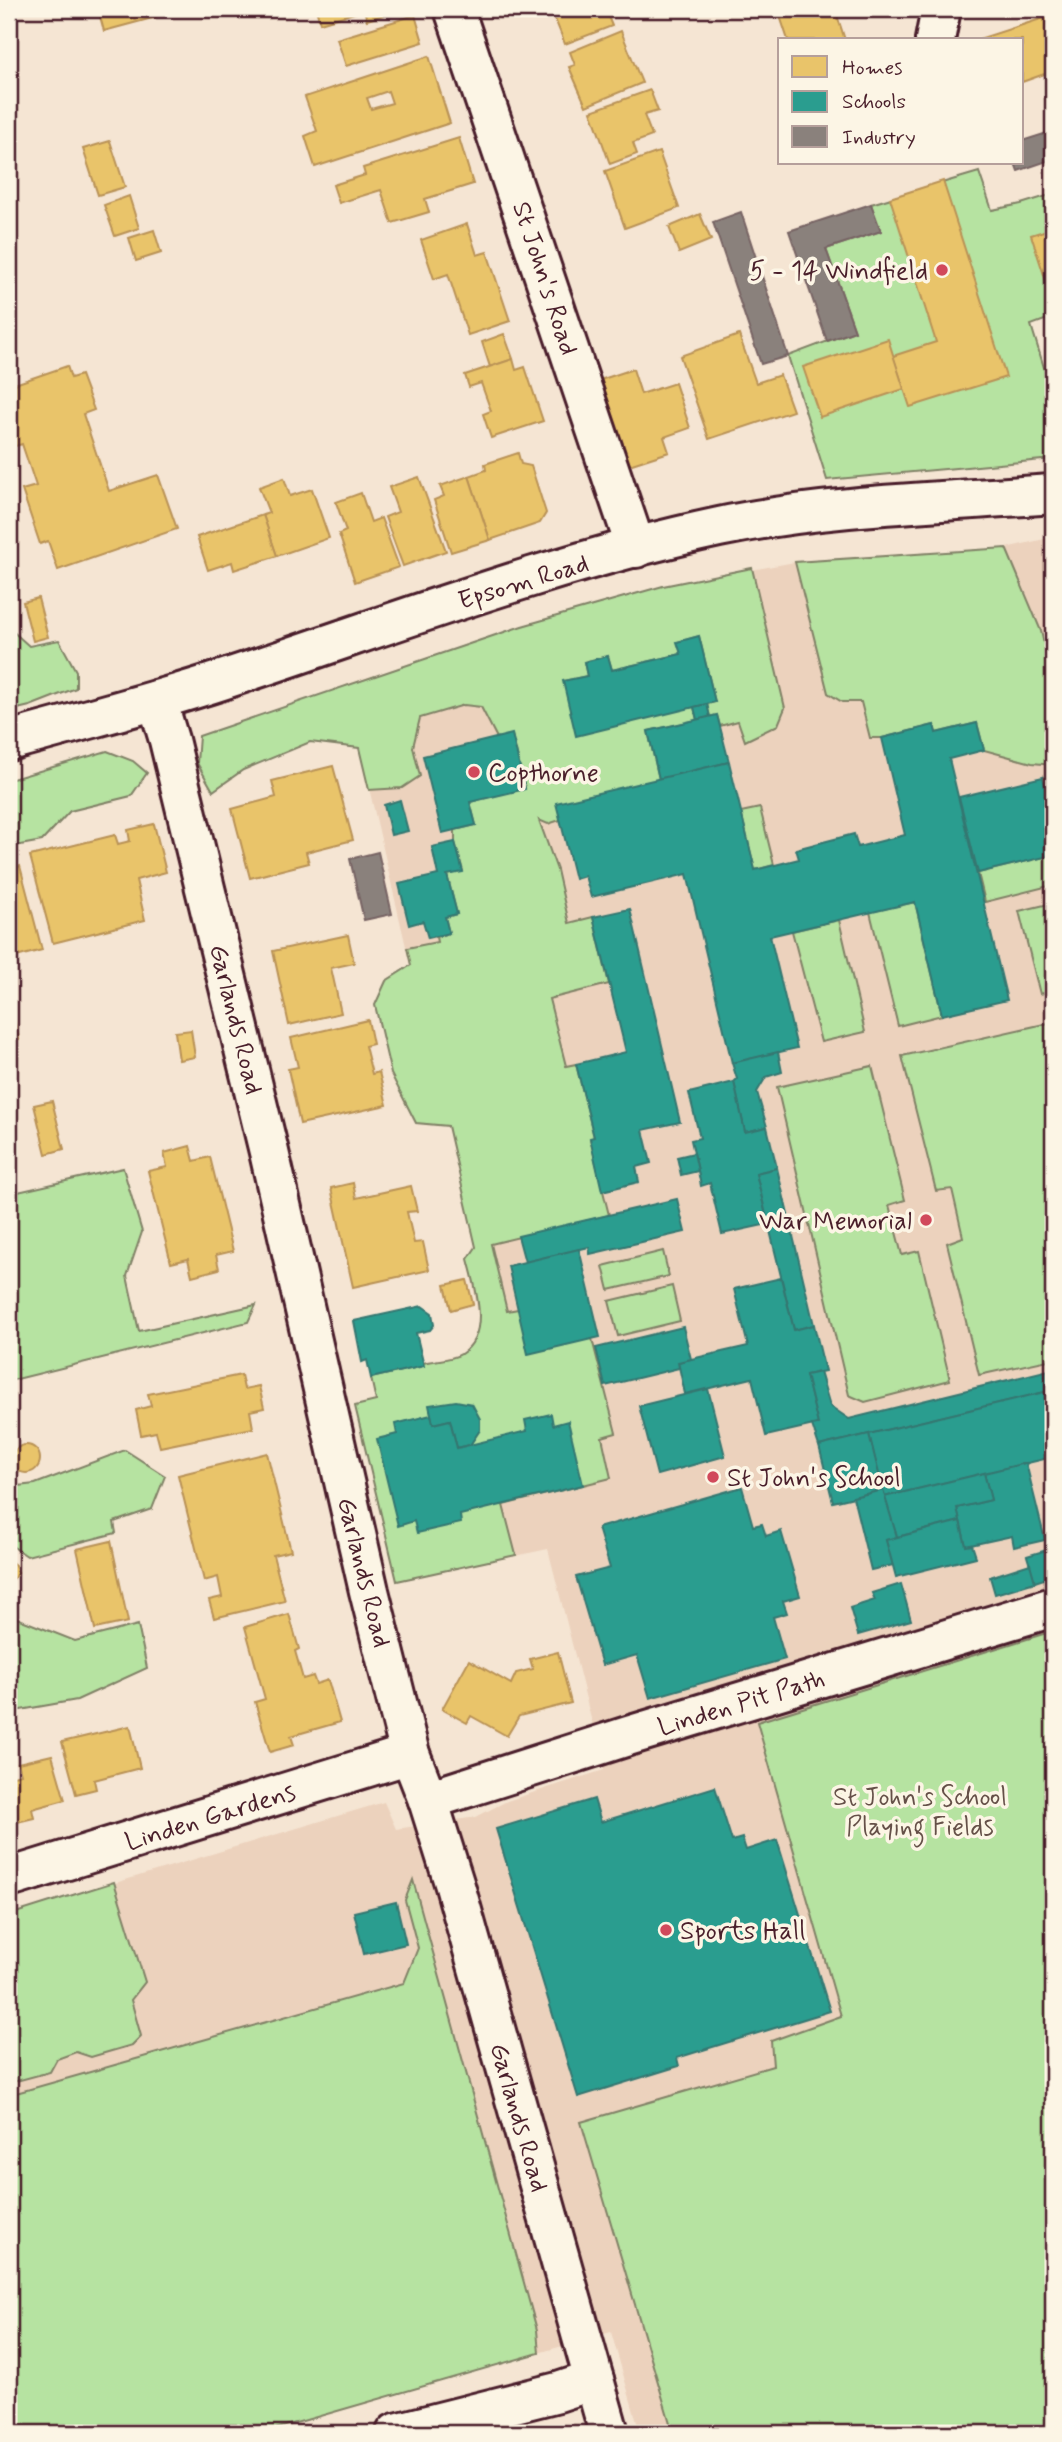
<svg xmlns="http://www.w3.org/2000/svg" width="1062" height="2442" viewBox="0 0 1062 2442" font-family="Mynerve,sans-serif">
  <rect width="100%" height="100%" fill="#f5e5d3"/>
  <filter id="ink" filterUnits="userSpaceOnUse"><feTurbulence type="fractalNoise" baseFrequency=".0143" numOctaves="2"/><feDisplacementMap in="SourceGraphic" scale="14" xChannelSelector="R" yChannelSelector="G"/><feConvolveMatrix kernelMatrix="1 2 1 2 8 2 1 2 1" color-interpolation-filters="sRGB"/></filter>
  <g filter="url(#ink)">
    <polygon fill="#ecd2bd" points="1053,537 1053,2433 640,2433 611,2332 261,2433 9,2433 9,1915 384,1802 396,1829 476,1817 507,1801 604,1770 548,1549 397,1581 355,1406 376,1401 371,1378 423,1366 423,1363 461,1354 476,1337 479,1319 468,1259 476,1247 345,685 522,626 663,586 795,562 1006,548"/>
    <g fill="#b6e3a1" stroke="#808166" stroke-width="2">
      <polygon points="979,172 992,210 1021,204 1053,194 1053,317 1031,325 1046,374 1053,377 1053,459 827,480 788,356 855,331 826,249 880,231 871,204"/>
      <polygon points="1006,548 1041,631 1053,684 1053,765 1032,763 984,750 977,723 936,733 934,725 882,738 870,738 861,702 842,702 828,693 795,562"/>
      <path d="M 752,568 L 785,708 L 778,725 L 745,741 L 738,721 L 720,726 L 717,715 L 710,717 L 707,704 L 715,702 L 699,636 L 678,642 L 681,654 L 612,670 L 608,656 L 584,662 L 587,676 L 563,681 L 694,707 L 697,720 L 648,731 L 659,779 L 560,820 L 548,824 L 539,820 L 557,870 L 569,923 L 593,917 L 609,984 L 549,999 L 566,1066 L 576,1064 L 594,1137 L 590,1139 L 609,1215 L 491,1244 L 507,1311 L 518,1309 L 592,1339 L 616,1433 L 602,1437 L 611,1478 L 503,1505 L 516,1555 L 397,1581 L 355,1406 L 376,1401 L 371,1378 L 423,1366 L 423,1363 C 434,1360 452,1360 461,1354 C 492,1334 475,1287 468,1259 L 476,1247 L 448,1126 L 416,1123 L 391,1074 L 375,1005 L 386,981 L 411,965 L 407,948 L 437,942 L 436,937 L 449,933 L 445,917 L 457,914 L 447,875 L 463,871 L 455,842 L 455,830 L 476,825 L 470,802 L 525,788 L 512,735 L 497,738 L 481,707 L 464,705 L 420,718 L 413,747 L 420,776 L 402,788 L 369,790 L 359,748 L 310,742 L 243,770 L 213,791 L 197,763 L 199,736 L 522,626 L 663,586 Z"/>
      <polygon points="9,628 29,646 59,640 76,671 76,688 30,706 9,711"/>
      <polygon points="107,751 133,761 147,773 131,796 70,811 42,841 9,847 9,780"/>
      <polygon points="760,808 774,865 755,870 741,812"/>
      <polygon points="1053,855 1053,885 985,902 978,873"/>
      <polygon points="915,902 942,1015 898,1026 870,912"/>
      <polygon points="1053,903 1053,991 1040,994 1019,911"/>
      <polygon points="839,920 865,1032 821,1042 792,931"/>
      <polygon points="1053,1022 1053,1359 979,1375 947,1243 963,1237 952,1189 936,1191 902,1056"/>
      <polygon points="872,1066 905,1200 889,1205 902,1255 919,1251 950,1380 865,1402 849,1395 777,1087"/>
      <polygon points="123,1168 142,1232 127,1276 139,1331 256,1305 248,1322 9,1381 9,1194"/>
      <polygon points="663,1251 669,1276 609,1290 603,1266"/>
      <polygon points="672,1286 680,1321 618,1336 609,1301"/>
      <polygon points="125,1450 165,1476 152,1509 114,1522 116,1533 27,1556 9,1544 9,1487 35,1484"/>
      <polygon points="9,1615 75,1641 138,1625 147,1668 77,1700 9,1712"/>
      <polygon points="1053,1631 1053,2433 673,2433 581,2122 773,2066 771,2041 841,2016 757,1722"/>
      <polygon points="413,1880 537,2330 539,2353 261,2433 9,2433 9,2095 404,1983 418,1948 405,1900"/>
      <polygon points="114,1882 145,1982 131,2000 141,2036 132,2045 91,2057 76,2052 57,2059 50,2072 9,2083 9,1915"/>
    </g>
    <g fill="#e9c46a" stroke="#b99257" stroke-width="2" fill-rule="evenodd">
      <polygon points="98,9 153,9 156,17 104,31"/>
      <polygon points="316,9 404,9 367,20 364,10 320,23"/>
      <polygon points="551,9 605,9 612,26 565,44"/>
      <polygon points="791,9 835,9 845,40 788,40 779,13"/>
      <polygon points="415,15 423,42 346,66 337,39"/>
      <polygon points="1053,15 1053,71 1022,82 1022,40 976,40"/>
      <polygon points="621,31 642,83 586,106 569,67 575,65 570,52"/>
      <path d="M 429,56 L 450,123 L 315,167 L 305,136 L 317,131 L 305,97 ZM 388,91 L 392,103 L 371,109 L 367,98 Z"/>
      <polygon points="650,90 658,111 644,115 652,136 633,143 637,154 610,164 591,111"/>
      <polygon points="459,138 473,184 425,199 429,212 392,223 381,190 339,203 333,185 365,175 363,168"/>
      <polygon points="110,141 125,187 98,195 83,149"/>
      <polygon points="659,152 679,208 625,228 605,171"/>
      <polygon points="943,181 1006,377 910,407 893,356 936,342 890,198"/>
      <polygon points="129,196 139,228 115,236 104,205"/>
      <polygon points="700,214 711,240 679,253 669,227"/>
      <polygon points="467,224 477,255 487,252 510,321 468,335 448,274 434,279 421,240"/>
      <polygon points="1053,228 1053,282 1047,284 1031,235"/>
      <polygon points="154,230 161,253 136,261 129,238"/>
      <polygon points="504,334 513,359 490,367 482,342"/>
      <polygon points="739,335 756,383 780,375 793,411 709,439 680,356"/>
      <polygon points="888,339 904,389 820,417 803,367"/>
      <polygon points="513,359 516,370 525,367 543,421 491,438 483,414 491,411 481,383 469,387 465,375"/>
      <polygon points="67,366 71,378 81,375 94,410 83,414 109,491 158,475 177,529 58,570 48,541 40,544 22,490 36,486 22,444 9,448 9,386"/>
      <polygon points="633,369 641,394 675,383 690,428 664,437 669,452 629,465 600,380"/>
      <polygon points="518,453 521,464 531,466 546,513 540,523 490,540 469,476 486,470 485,464"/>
      <polygon points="469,476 490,540 451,552 434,500 444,496 440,486"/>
      <polygon points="419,477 446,551 403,566 385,517 398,512 389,487"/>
      <polygon points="284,478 290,496 312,489 329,538 277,556 263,515 269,513 259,487"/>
      <polygon points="361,493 371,522 381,518 399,567 355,582 339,534 346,531 336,502"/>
      <polygon points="263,515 277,556 234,570 232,562 208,570 197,537"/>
      <polygon points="38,598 48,637 33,641 23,602"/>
      <polygon points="333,766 353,840 306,852 309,863 250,878 232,809 276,797 272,781"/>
      <polygon points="154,824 166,872 136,880 145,920 53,943 30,856 115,835 118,844 130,841 128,830"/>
      <polygon points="20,866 42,950 9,959 9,869"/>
      <polygon points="348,935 354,963 331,968 341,1013 289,1025 273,951"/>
      <polygon points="10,1003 19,1039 9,1042 9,1004"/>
      <polygon points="368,1020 373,1044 365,1046 372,1074 379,1072 387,1105 300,1124 288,1069 298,1067 291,1038"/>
      <polygon points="191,1030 195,1057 179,1060 175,1032"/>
      <polygon points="52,1101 64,1149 46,1154 34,1105"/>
      <polygon points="190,1146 194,1161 210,1157 233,1251 216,1255 219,1269 192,1276 188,1259 171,1263 148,1171 167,1167 164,1153"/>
      <polygon points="353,1183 356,1198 411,1186 417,1211 407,1212 414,1243 423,1242 429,1270 353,1287 331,1188"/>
      <polygon points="467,1280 473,1304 451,1310 445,1285"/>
      <polygon points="241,1375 244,1389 259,1386 264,1408 250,1411 253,1428 160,1447 156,1432 141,1435 136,1410 151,1406 148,1394"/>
      <circle cx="26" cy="1459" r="14"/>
      <polygon points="267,1453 291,1551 273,1555 285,1601 214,1618 209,1600 222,1597 218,1577 204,1581 178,1475"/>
      <polygon points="111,1541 128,1622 95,1629 77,1549"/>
      <polygon points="9,1560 15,1565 18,1573 9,1584"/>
      <polygon points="289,1614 299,1649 295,1651 303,1679 313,1676 316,1684 328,1680 340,1722 291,1736 294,1745 270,1752 255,1702 265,1699 245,1627"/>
      <polygon points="558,1652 571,1703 519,1716 507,1736 471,1716 467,1723 442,1709 469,1660 511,1684 516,1673 533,1669 530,1659"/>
      <polygon points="130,1726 140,1768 94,1780 96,1789 76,1794 62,1742"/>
      <polygon points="52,1755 65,1800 32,1809 34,1818 9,1824 9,1777 21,1774 18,1763"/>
    </g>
    <g fill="#2a9d8f" stroke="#347771" stroke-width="2">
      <polygon points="699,636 715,702 576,736 563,681 587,676 584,662 608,656 612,670 681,654 677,642"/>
      <polygon points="707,704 710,717 697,720 694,707"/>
      <polygon points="717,715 729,762 659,779 648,731"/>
      <polygon points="977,723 984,750 949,759 1007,1000 942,1015 915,902 770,936 797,1048 732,1063 687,874 591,897 585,876 575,879 556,803 729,762 755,870 799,859 796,849 854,834 858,847 905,835 882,738 934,725 936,733"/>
      <polygon points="512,734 525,789 470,802 476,825 442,833 423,756"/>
      <polygon points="1043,777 1053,819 1053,855 978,873 959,797"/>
      <polygon points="400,800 408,831 391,835 384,805"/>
      <polygon points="455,842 463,872 447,875 457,914 445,917 449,933 428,938 423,921 409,925 399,884 438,875 432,847"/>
      <polygon points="630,909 680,1122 643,1130 651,1163 636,1167 639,1182 602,1191 590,1138 594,1137 576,1064 626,1052 593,917"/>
      <polygon points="778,1052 782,1072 766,1077 757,1092 767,1127 745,1132 734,1082 737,1079 732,1063"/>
      <polygon points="734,1082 745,1132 767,1127 777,1168 756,1173 768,1224 722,1234 710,1183 701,1186 698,1171 691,1140 700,1138 689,1093"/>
      <polygon points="694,1153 698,1171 681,1175 677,1157"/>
      <polygon points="777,1168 814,1325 794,1330 756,1173"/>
      <polygon points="677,1199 685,1232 590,1254 589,1247 525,1262 518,1236"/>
      <polygon points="579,1249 600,1337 528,1354 508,1266"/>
      <polygon points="781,1278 794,1330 814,1325 825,1371 806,1375 818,1424 766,1436 752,1378 685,1394 678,1362 748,1346 734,1289"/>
      <polygon points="422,1306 432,1313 434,1325 430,1330 416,1333 424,1366 371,1378 367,1360 362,1362 354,1321"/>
      <polygon points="683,1327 691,1359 678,1362 679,1368 605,1386 596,1348"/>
      <polygon points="1053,1369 1053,1390 819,1446 812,1425 818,1424 806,1375 820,1372 830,1406 849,1419"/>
      <polygon points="708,1389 725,1456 657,1475 639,1406"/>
      <polygon points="1053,1390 1053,1457 884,1497 869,1434"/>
      <polygon points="456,1401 472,1404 480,1419 480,1430 470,1445 457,1448 450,1420 433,1424 429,1405"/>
      <polygon points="551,1414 553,1425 568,1421 583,1485 460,1515 461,1523 417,1533 414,1521 398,1526 377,1439 397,1434 395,1424 431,1415 433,1424 450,1420 457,1448 527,1431 525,1420"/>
      <polygon points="869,1434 883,1490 833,1502 819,1446"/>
      <polygon points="1026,1463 1045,1540 1014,1547 1012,1536 966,1546 957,1508 991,1500 984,1473"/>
      <polygon points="984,1473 991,1500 957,1508 960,1521 897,1537 884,1497"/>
      <polygon points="742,1487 753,1526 762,1524 766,1536 781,1531 800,1596 783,1601 787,1613 773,1617 785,1659 650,1698 637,1655 602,1665 576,1577 610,1568 598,1528"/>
      <polygon points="883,1490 897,1537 886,1540 893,1565 871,1570 853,1497"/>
      <polygon points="960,1521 966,1546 972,1545 976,1557 896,1577 886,1540"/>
      <polygon points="1053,1548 1053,1576 1035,1582 1027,1556"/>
      <polygon points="1030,1564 1035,1582 995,1594 990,1577"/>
      <polygon points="901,1584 911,1620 858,1635 850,1608 875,1600 872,1593"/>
      <polygon points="715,1787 732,1841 742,1838 746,1850 777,1840 830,2011 677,2058 679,2066 578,2097 496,1829 594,1799 601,1822"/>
      <polygon points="396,1902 406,1944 364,1954 354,1912"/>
    </g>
    <g fill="#8a817c" stroke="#776464" stroke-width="2">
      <polygon points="1053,131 1053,159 1018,171 1015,163 1022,163 1022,141"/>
      <polygon points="871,204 881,231 826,249 855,331 827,341 789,231"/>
      <polygon points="741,212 788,356 761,364 713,222"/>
      <polygon points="378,852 392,914 364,920 350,859"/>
    </g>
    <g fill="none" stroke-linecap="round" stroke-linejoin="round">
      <defs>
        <g id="street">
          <polyline points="454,9 636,548"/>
          <polyline points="935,40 941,9"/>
          <polyline points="157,700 169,740 269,1152 369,1591 410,1754 428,1800 455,1886 609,2433"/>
          <polyline points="428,1800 628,1736 1053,1607"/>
          <polyline points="9,1878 410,1754"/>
          <polyline points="396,2433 558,2392 594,2380"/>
        </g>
        <path id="secondary" d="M 9,741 C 80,721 152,703 222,680 C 387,626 550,563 719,527 C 829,504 942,502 1053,494"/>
      </defs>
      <use href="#street" stroke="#4a1f2b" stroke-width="44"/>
      <use href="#secondary" stroke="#4a1f2b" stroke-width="44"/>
      <use href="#street" stroke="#fcf5e5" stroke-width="38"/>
      <use href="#secondary" stroke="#fcf5e5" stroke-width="38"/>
    </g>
  </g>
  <g fill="#d1495b" stroke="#fcf5e5" stroke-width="2.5">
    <circle cx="942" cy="270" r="7"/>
    <circle cx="474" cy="772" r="7"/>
    <circle cx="926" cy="1220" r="7"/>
    <circle cx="713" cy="1477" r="7"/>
    <circle cx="666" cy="1930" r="7"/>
  </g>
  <g text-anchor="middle" stroke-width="7" stroke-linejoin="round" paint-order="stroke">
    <g font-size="26" fill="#4a1f2b" stroke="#fcf5e5" text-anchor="start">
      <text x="928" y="279" text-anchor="end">5 - 14 Windfield</text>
      <text x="488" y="781">Copthorne</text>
      <text x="912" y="1229" text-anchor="end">War Memorial</text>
      <text x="727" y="1486">St John's School</text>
      <text x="680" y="1939">Sports Hall</text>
    </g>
    <g font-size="26" fill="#4a1f2b" stroke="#fcf5e5">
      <text transform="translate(546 278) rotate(72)" y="9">St John's Road</text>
      <text transform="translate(523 581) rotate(-17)" y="9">Epsom Road</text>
      <text transform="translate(237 1019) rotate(76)" y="9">Garlands Road</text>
      <text transform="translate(365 1572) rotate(76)" y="9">Garlands Road</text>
      <text transform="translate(741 1702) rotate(-17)" y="9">Linden Pit Path</text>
      <text transform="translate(210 1816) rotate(-17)" y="9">Linden Gardens</text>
      <text transform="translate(520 2117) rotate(74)" y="9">Garlands Road</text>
    </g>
    <g font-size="26" fill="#655048" stroke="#fcf5e5">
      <text x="920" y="1805">St John's School<tspan x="920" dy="30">Playing Fields</tspan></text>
    </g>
  </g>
  <rect width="1062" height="2442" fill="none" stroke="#fcf5e5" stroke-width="35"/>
  <rect x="18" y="18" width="1027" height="2407" fill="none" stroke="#4a1f2b" stroke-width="2.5" filter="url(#ink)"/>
  <rect x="778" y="38" width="245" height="126" fill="#fcf5e5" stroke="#b59f9b" stroke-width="2"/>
  <rect x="792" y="56" width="35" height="21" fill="#e9c46a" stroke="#b59f9b" stroke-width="2"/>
  <text x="842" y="74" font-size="21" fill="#4a1f2b">Homes</text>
  <rect x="792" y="91" width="35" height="21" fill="#2a9d8f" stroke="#b59f9b" stroke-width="2"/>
  <text x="842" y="108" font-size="21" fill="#4a1f2b">Schools</text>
  <rect x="792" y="126" width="35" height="21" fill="#8a817c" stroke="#b59f9b" stroke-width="2"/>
  <text x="842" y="144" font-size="21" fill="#4a1f2b">Industry</text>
</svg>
